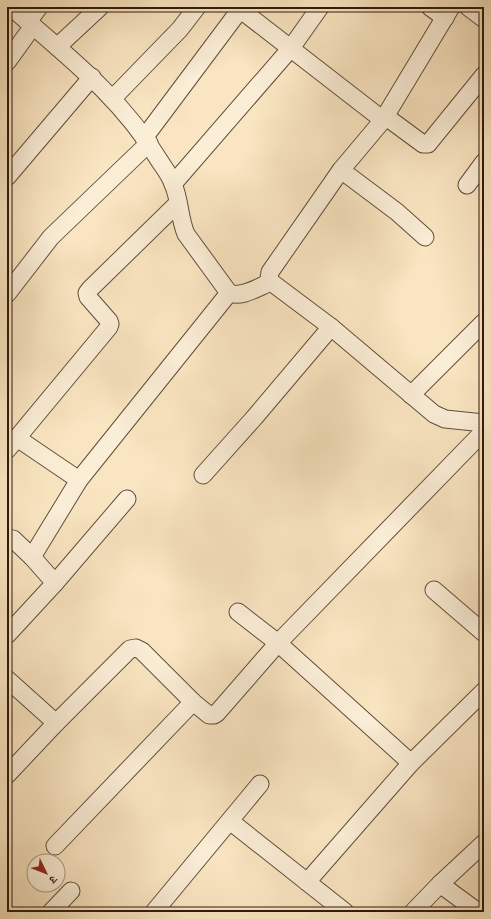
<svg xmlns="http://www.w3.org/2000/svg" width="491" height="919" viewBox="0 0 491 919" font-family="'IM FELL Double Pica','Noto Serif Devanagari',serif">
  <rect width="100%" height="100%" fill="#f9e5c1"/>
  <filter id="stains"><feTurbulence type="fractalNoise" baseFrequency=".005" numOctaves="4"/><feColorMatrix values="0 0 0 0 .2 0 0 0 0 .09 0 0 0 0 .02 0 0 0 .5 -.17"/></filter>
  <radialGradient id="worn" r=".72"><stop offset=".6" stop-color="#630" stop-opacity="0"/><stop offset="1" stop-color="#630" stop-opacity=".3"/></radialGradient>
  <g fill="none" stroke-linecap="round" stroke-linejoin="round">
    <defs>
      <g id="street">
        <path d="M 11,7 C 66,55 121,97 159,160 C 164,168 170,175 173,184 C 180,199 179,218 186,234 L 229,293 C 242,298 258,287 271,282"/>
        <polyline points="430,7 445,18"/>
        <polyline points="451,7 383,120 341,170 270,272 269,279 271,282 331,327 434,414 445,419 484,423"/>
        <polyline points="468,7 484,19"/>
        <polyline points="241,10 383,120"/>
        <polyline points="28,22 39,7"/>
        <polyline points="57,47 100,7"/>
        <polyline points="7,62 33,26"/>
        <polyline points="113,98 180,29 197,7"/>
        <polyline points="385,116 423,144 428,144 484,75"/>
        <polyline points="144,138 242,7"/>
        <polyline points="341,170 397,212 425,237"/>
        <polyline points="7,177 92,77"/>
        <polyline points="173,184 291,48 320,7"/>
        <polyline points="467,185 484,162"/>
        <polyline points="7,294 51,237 149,143"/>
        <polyline points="411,395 484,322"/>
        <polyline points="17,438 79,480"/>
        <polyline points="7,450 109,327 110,324 109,321 88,297 87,293 90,289 178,203"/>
        <polyline points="203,475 254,418 331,327"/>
        <polyline points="7,538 13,539 32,557 55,583"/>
        <polyline points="32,557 79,480 229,293"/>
        <polyline points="434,590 484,633"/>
        <polyline points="238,612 278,643 411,763"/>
        <polyline points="7,635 55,583 127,499"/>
        <polyline points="7,679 56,723"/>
        <polyline points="7,775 56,723 130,649 136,648 142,651 193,702 209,715 214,715 217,713 278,643 484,431"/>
        <polyline points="230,821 345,912"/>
        <polyline points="55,846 193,702"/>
        <polyline points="307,882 411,763 484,691"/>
        <polyline points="440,884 478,912"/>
        <polyline points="51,912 71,891"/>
        <polyline points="154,912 260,784"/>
        <polyline points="413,912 440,884 484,843"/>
      </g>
    </defs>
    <use href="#street" stroke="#624d3a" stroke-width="19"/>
    <use href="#street" stroke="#fbeed7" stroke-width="17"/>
  </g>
  <rect width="491" height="919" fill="none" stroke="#f9e5c1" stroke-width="24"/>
  <rect x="8" y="8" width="475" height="903" fill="none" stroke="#2f1a0d" stroke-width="2"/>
  <rect x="12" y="12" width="467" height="895" fill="none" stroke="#2f1a0d"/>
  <g transform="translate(46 873) rotate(133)"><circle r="19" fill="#fbeed7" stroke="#a99986"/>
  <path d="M0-3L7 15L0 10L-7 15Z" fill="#8f2418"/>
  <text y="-6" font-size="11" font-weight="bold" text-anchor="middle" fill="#2f1a0d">उ</text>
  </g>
  <rect width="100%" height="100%" filter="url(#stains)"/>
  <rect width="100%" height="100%" fill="url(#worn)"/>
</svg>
